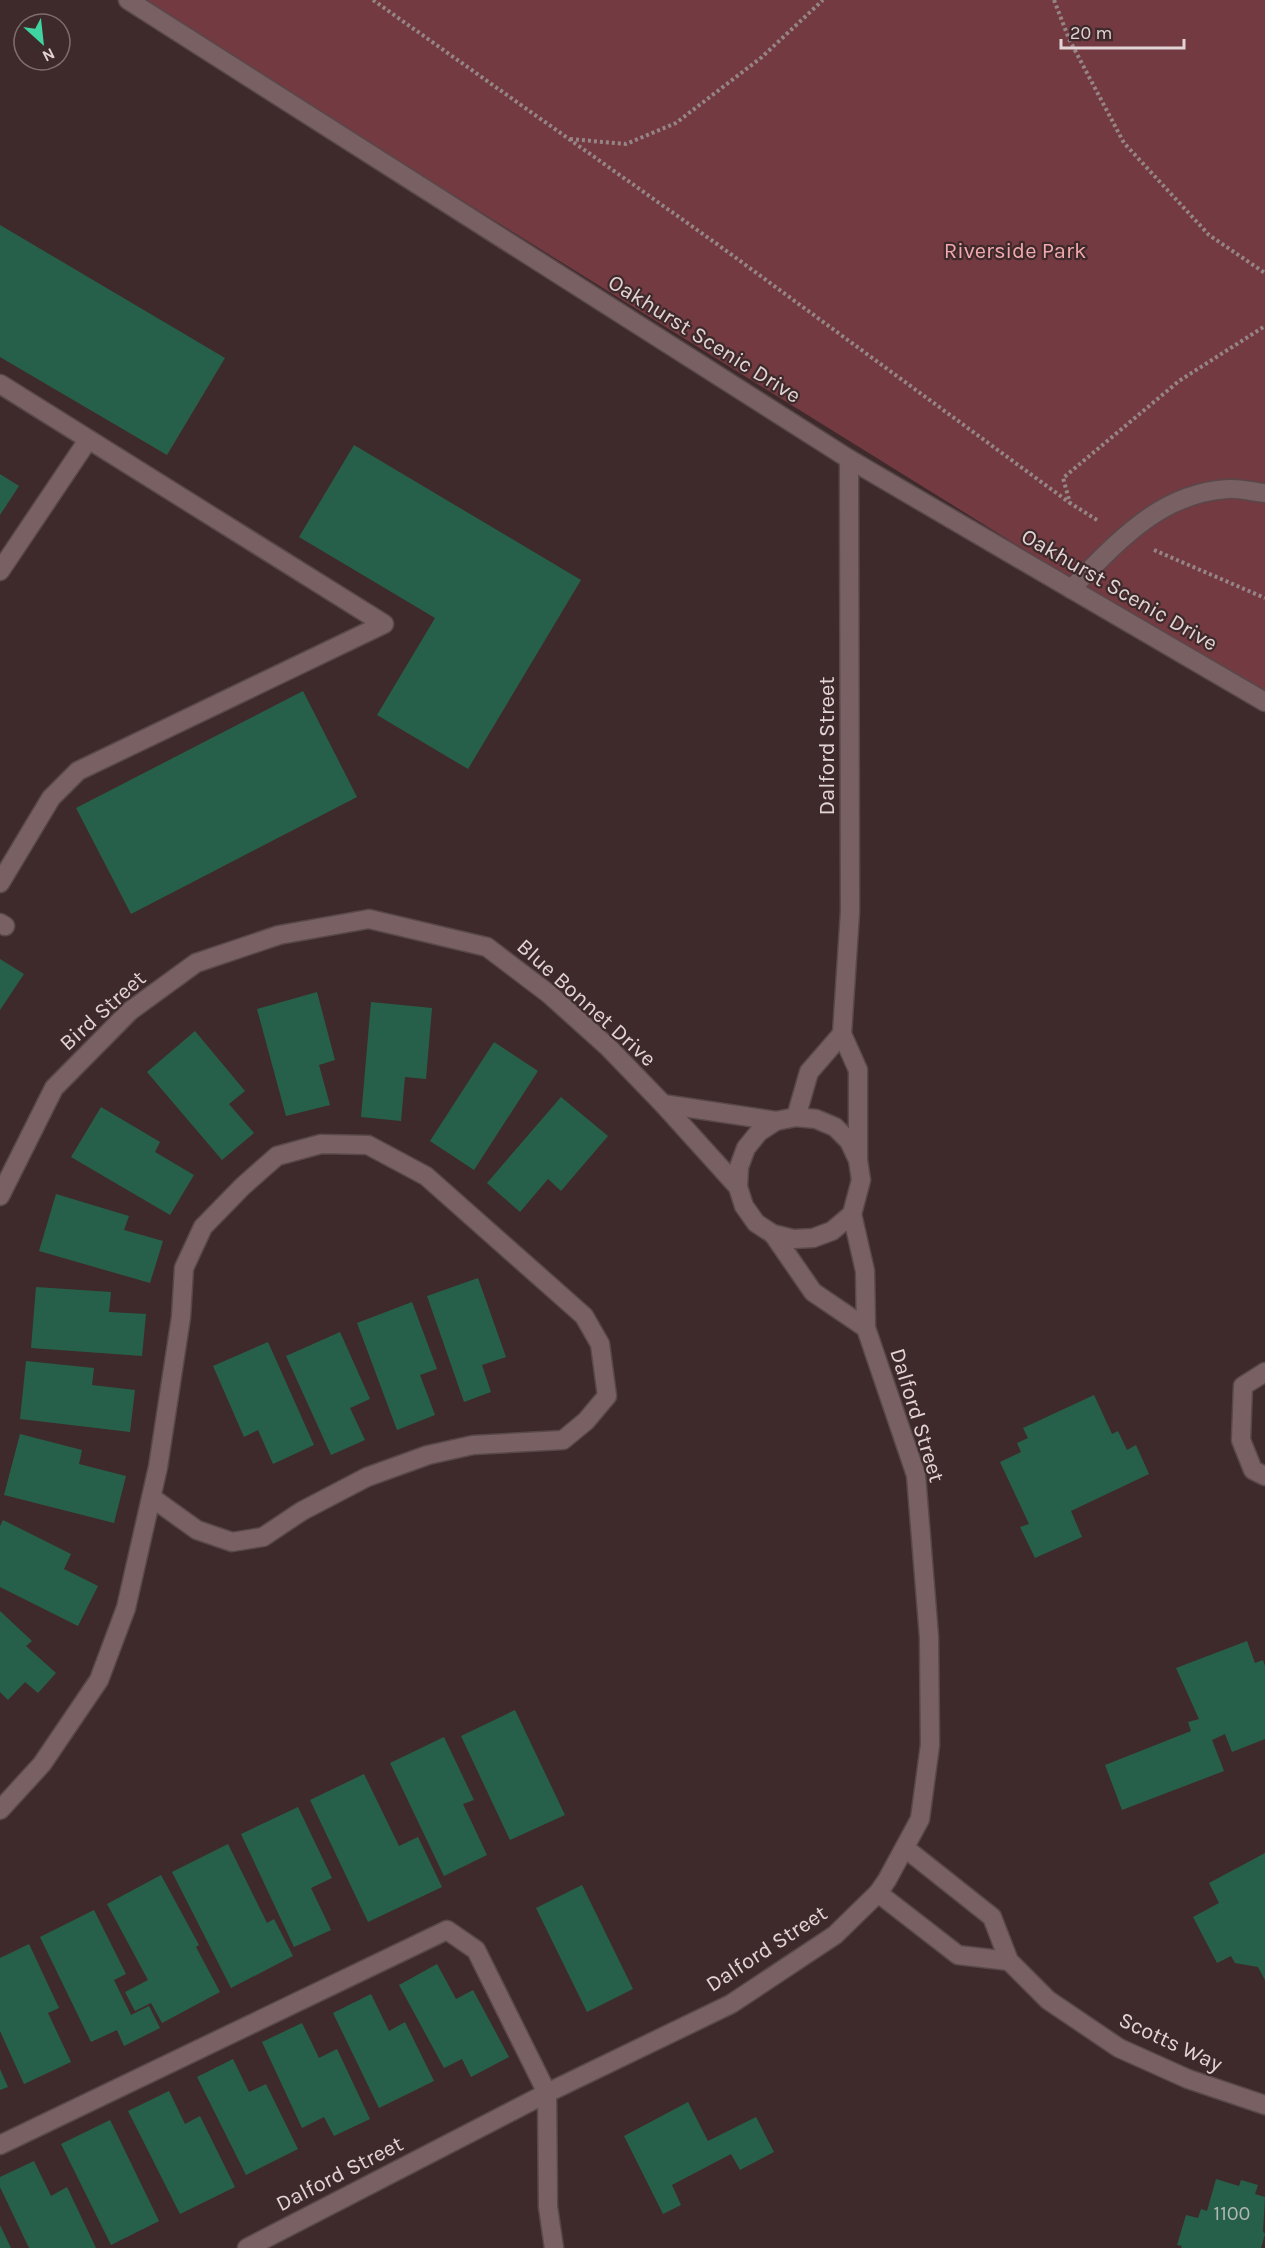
<svg xmlns="http://www.w3.org/2000/svg" width="1265" height="2248" viewBox="0 0 1265 2248" font-family="Karla,sans-serif">
  <rect width="100%" height="100%" fill="#3e2a2b"/>
  <polygon fill="#733a41" points="139,0 1265,0 1265,699"/>
  <g fill="#27604a">
    <polygon points="0,225 225,358 167,455 0,357"/>
    <polygon points="354,445 581,580 468,769 377,715 435,618 299,537"/>
    <polygon points="0,474 19,486 0,515"/>
    <polygon points="303,691 357,797 131,914 76,808"/>
    <polygon points="0,959 24,974 0,1010"/>
    <polygon points="317,992 335,1060 319,1065 330,1105 286,1116 257,1009"/>
    <polygon points="371,1002 432,1008 426,1079 405,1077 401,1121 361,1117"/>
    <polygon points="195,1031 245,1091 229,1104 254,1133 222,1160 147,1072"/>
    <polygon points="494,1042 538,1071 474,1170 430,1141"/>
    <polygon points="561,1097 608,1136 561,1191 548,1179 520,1212 487,1183"/>
    <polygon points="101,1107 160,1142 155,1152 194,1175 170,1215 71,1157"/>
    <polygon points="56,1194 129,1216 124,1230 163,1241 150,1283 39,1251"/>
    <polygon points="478,1278 506,1357 482,1365 491,1392 464,1402 427,1296"/>
    <polygon points="36,1287 111,1292 109,1312 146,1314 142,1356 31,1348"/>
    <polygon points="412,1302 437,1369 420,1375 435,1415 397,1430 357,1323"/>
    <polygon points="340,1332 370,1399 350,1408 365,1440 331,1455 286,1356"/>
    <polygon points="268,1342 314,1445 273,1464 258,1430 244,1437 213,1366"/>
    <polygon points="26,1361 94,1368 92,1385 135,1390 130,1432 20,1419"/>
    <polygon points="1094,1395 1112,1434 1118,1431 1127,1450 1136,1445 1149,1474 1071,1511 1082,1537 1035,1558 1020,1527 1029,1524 1000,1462 1021,1452 1017,1443 1028,1438 1023,1428"/>
    <polygon points="20,1434 82,1450 79,1464 126,1476 114,1523 4,1495"/>
    <polygon points="3,1520 71,1554 64,1569 98,1586 78,1626 0,1587 0,1526"/>
    <polygon points="0,1611 32,1641 26,1646 56,1673 38,1693 25,1682 8,1700 0,1692"/>
    <polygon points="1247,1641 1255,1663 1263,1660 1265,1666 1265,1739 1232,1752 1225,1734 1212,1740 1224,1771 1122,1810 1105,1765 1191,1731 1188,1722 1199,1719 1176,1668"/>
    <polygon points="515,1710 565,1815 510,1840 461,1736"/>
    <polygon points="444,1737 474,1800 463,1804 487,1855 444,1876 390,1763"/>
    <polygon points="364,1774 399,1846 418,1837 442,1887 368,1922 310,1800"/>
    <polygon points="298,1807 332,1878 311,1888 331,1930 294,1947 241,1834"/>
    <polygon points="228,1844 267,1923 274,1919 293,1956 231,1988 172,1872"/>
    <polygon points="1265,1853 1265,1980 1258,1967 1235,1963 1231,1956 1217,1963 1193,1917 1219,1903 1209,1883"/>
    <polygon points="161,1875 199,1945 196,1947 220,1992 162,2023 151,2003 135,2011 125,1992 148,1980 107,1904"/>
    <polygon points="582,1885 633,1989 587,2012 536,1908"/>
    <polygon points="94,1910 126,1974 114,1980 131,2015 149,2006 160,2028 124,2046 117,2030 91,2042 40,1937"/>
    <polygon points="29,1944 59,2008 48,2013 71,2062 24,2084 0,2031 0,1958"/>
    <polygon points="437,1964 456,1999 473,1990 509,2057 471,2077 462,2059 444,2068 399,1985"/>
    <polygon points="371,1994 389,2031 405,2022 434,2081 379,2108 333,2013"/>
    <polygon points="302,2023 319,2058 337,2049 370,2119 334,2136 324,2117 302,2128 262,2042"/>
    <polygon points="233,2059 249,2092 266,2084 298,2149 246,2175 197,2077"/>
    <polygon points="0,2069 8,2087 0,2090"/>
    <polygon points="169,2091 185,2124 200,2116 235,2187 180,2214 128,2111"/>
    <polygon points="688,2102 708,2141 756,2117 774,2152 740,2170 731,2154 672,2185 681,2205 663,2214 624,2136"/>
    <polygon points="110,2120 159,2221 111,2245 61,2144"/>
    <polygon points="34,2161 51,2196 67,2187 96,2248 29,2248 0,2187 0,2177"/>
    <polygon points="1216,2179 1239,2186 1241,2180 1258,2185 1255,2194 1265,2197 1263,2231 1265,2234 1261,2248 1181,2248 1182,2246 1177,2245 1186,2215 1198,2218 1201,2209 1207,2211"/>
    <polygon points="0,2225 11,2248 0,2248"/>
  </g>
  <g fill="none" stroke-linecap="round" stroke-linejoin="round">
    <defs>
      <g id="minor">
        <polyline points="128,0 849,459 1265,702"/>
        <polyline points="0,384 384,624 78,771 51,798 0,883"/>
        <polyline points="849,459 850,912 842,1034 858,1070 858,1158"/>
        <polyline points="0,571 88,440"/>
        <path d="M 1071,589 C 1117,543 1159,493 1228,489 C 1240,488 1253,492 1265,493"/>
        <polyline points="0,923 5,926"/>
        <polyline points="663,1104 776,1121"/>
        <polyline points="796,1117 809,1072 842,1034"/>
        <polyline points="0,1196 54,1088 130,1011 196,963 279,935 369,919 487,947 549,994 608,1047 663,1104 738,1187 744,1206 756,1223 773,1234 793,1239 813,1238 832,1231 852,1214 861,1180 858,1160 849,1141 835,1127 816,1119 796,1117 776,1121 759,1132 746,1148 739,1167 738,1187"/>
        <polyline points="773,1234 813,1292 866,1328"/>
        <polyline points="1265,1372 1243,1386 1241,1440 1253,1470 1265,1476"/>
        <polyline points="0,1810 42,1764 99,1680 126,1608 158,1467 181,1317 184,1268 203,1227 243,1186 277,1156 321,1144 368,1145 426,1176 584,1316 600,1344 607,1396 586,1421 563,1440 473,1445 428,1455 367,1477 302,1511 263,1537 232,1542 197,1530 151,1497"/>
        <polyline points="905,1848 992,1917 1009,1961 1048,2000 1119,2048 1188,2079 1265,2105"/>
        <polyline points="878,1893 958,1955 1009,1961"/>
        <polyline points="0,2145 447,1930 476,1950 547,2093 548,2207 554,2248"/>
        <polyline points="247,2248 547,2093 731,2004 835,1935 878,1893 887,1880 920,1819 930,1745 929,1637 916,1475 866,1328 865,1271 852,1214"/>
      </g>
    </defs>
    <use href="#minor" stroke="#59484a" stroke-width="21"/>
    <g stroke="#968586" stroke-width="4" stroke-dasharray="3 3" stroke-linecap="butt">
      <polyline points="373,0 717,244 1070,503"/>
      <polyline points="1054,0 1069,39 1124,143 1209,235 1265,273"/>
      <polyline points="570,139 626,144 676,123 762,57 823,0"/>
      <polyline points="1097,520 1070,503 1063,478 1179,381 1265,326"/>
      <polyline points="1154,550 1265,598"/>
    </g>
    <use href="#minor" stroke="#796163" stroke-width="18"/>
  </g>
  <g text-anchor="middle" stroke-width="4.5" stroke-linejoin="round" paint-order="stroke">
    <g font-size="20" fill="#b3b7b2">
      <text x="1232" y="2220">1100</text>
    </g>
    <g font-size="22" fill="#f2a8ae" stroke="#3e2a2b">
      <text x="1015" y="258">Riverside Park</text>
    </g>
    <g font-size="22" fill="#e2d4d5" stroke="#3e2a2b">
      <text transform="translate(705 338) rotate(32)" y="8">Oakhurst Scenic Drive</text>
      <text transform="translate(1120 589) rotate(30)" y="8">Oakhurst Scenic Drive</text>
      <text transform="translate(826 746) rotate(-90)" y="8">Dalford Street</text>
      <text transform="translate(587 1002) rotate(42)" y="8">Blue Bonnet Drive</text>
      <text transform="translate(102 1010) rotate(-42)" y="8">Bird Street</text>
      <text transform="translate(918 1415) rotate(73)" y="8">Dalford Street</text>
      <text transform="translate(766 1948) rotate(-33)" y="8">Dalford Street</text>
      <text transform="translate(1171 2041) rotate(25)" y="8">Scotts Way</text>
      <text transform="translate(339 2173) rotate(-27)" y="8">Dalford Street</text>
    </g>
  </g>
  <g transform="translate(42 42) rotate(153)"><circle r="28" fill="#3e2a2b" stroke="#806e6f" stroke-width="1.5"/>
  <path d="M0-4.5L10 22L0 15L-10 22Z" fill="#40d4a2"/>
  <text y="-9" font-size="16" font-weight="bold" text-anchor="middle" fill="#e2d4d5">N</text>
  </g>
  <path d="M1061 39v9h123v-9" fill="none" stroke="#e2d4d5" stroke-width="3"/>
  <text x="1070" y="39" font-size="18" fill="#e2d4d5" stroke="#3e2a2b" stroke-width="4.5" paint-order="stroke">20 m</text>
</svg>
